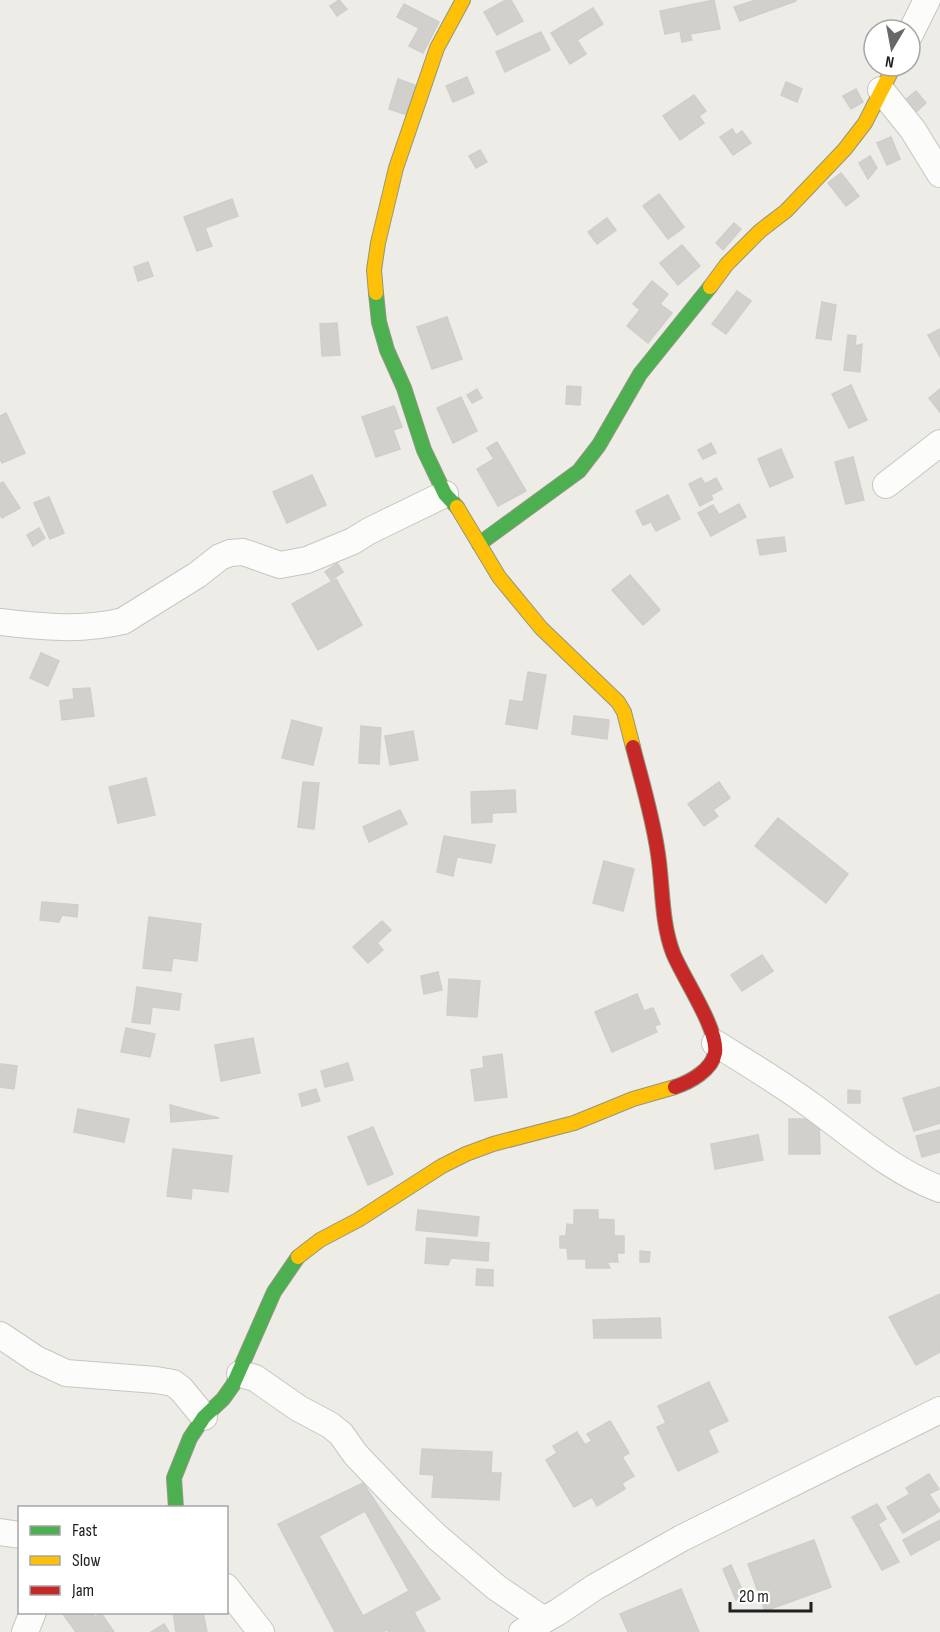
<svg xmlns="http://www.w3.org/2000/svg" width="940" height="1632" viewBox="0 0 940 1632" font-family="'Sofia Sans Condensed',sans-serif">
  <rect width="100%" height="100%" fill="#edece7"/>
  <g fill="#d2d0cc" stroke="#d0cec8" stroke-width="1.5" fill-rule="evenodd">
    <polygon points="339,0 347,9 337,16 330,6"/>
    <polygon points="506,0 511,0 523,21 497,35 484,12"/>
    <polygon points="714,0 720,29 690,34 692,40 682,42 680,31 665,34 660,11"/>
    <polygon points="756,0 796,0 796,1 740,21 734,7"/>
    <polygon points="404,4 439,22 423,53 409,46 419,28 397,17"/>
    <polygon points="593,8 603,24 577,40 586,54 570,64 551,33"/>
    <polygon points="541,32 550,50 505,72 496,52"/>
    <polygon points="467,77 474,93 453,102 446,86"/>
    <polygon points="398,79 417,86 408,115 389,109"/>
    <polygon points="786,82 802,89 797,102 781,95"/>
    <polygon points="856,89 863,102 851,109 843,96"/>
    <polygon points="916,91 926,103 915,113 904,101"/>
    <polygon points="694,95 706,111 699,116 704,123 680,140 663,116"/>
    <polygon points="732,129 736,135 742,131 751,143 733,155 720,137"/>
    <polygon points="891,137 900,159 887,165 877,143"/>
    <polygon points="480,150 487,162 476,168 469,156"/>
    <polygon points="870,156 877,168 868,179 859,163"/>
    <polygon points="841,173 859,196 846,206 828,183"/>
    <polygon points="659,194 684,227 668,239 643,206"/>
    <polygon points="232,199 238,216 205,228 212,246 197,251 184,217"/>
    <polygon points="607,218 616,230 597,244 588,232"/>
    <polygon points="734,223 741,229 723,250 716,243"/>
    <polygon points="682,245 700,266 678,285 660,263"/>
    <polygon points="148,262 153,276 138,281 134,267"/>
    <polygon points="652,281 668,294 660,304 672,313 648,343 627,326 640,310 633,304"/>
    <polygon points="737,291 751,301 726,334 712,324"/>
    <polygon points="822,302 836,305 831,340 816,338"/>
    <polygon points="447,317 462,359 432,369 417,327"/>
    <polygon points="337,323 340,355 322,356 320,324"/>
    <polygon points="940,329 940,357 928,335"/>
    <polygon points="848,335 856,336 855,346 862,344 860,372 844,370"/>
    <polygon points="851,385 867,420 849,428 832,394"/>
    <polygon points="567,386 581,387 580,405 566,404"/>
    <polygon points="477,389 482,398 472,403 467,395"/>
    <polygon points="940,389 940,412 929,398"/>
    <polygon points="461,397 477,431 453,443 437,408"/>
    <polygon points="394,406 402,427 393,430 400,449 376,457 362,417"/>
    <polygon points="6,413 25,453 2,463 0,459 0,416"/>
    <polygon points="497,442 526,491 498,506 477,469 494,459 487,448"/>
    <polygon points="711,443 716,453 703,459 698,450"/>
    <polygon points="781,449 793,477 770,487 758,459"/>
    <polygon points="853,457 864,500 846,504 835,462"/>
    <polygon points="312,475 326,505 287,523 273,492"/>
    <polygon points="701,478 705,484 716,478 722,489 711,495 713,499 700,506 689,484"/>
    <polygon points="3,482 20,508 2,518 0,515 0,484"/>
    <polygon points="668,495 680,519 656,531 651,522 643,525 636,511"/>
    <polygon points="49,497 64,533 50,539 34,503"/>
    <polygon points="739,504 746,517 711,536 698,513 713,505 719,515"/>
    <polygon points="39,528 45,538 33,546 27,535"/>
    <polygon points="784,537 786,551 760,555 757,540"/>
    <polygon points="337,563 343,572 331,580 325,572"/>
    <polygon points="630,575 660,610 643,625 612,590"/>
    <polygon points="336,579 362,625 318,650 292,604"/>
    <polygon points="41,653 59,661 48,686 30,678"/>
    <polygon points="528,672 546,675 537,729 506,724 510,700 523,702"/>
    <polygon points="90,688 94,716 62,720 60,701 74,699 73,689"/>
    <polygon points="574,716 609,720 607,739 572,734"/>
    <polygon points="292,720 322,728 313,765 282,758"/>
    <polygon points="361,726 381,728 379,764 359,763"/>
    <polygon points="413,731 418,760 390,765 385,736"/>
    <polygon points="146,778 155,815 118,823 109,787"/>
    <polygon points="303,782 319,783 314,829 298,827"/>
    <polygon points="719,782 730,798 713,810 718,816 704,826 688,804"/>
    <polygon points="515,790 516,812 492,813 492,822 472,823 471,792"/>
    <polygon points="400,810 407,824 369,842 363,827"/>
    <polygon points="778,818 848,874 826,903 755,846"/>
    <polygon points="444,836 495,845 491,863 457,857 453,876 437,872"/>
    <polygon points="604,861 634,869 623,911 593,903"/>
    <polygon points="42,902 78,905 77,917 62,915 59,922 40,920"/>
    <polygon points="149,917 201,924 197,961 173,958 171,971 143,968"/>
    <polygon points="382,921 391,930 377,943 383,950 368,963 353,947"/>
    <polygon points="762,955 773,971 742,991 731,975"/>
    <polygon points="438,972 442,990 424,994 421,976"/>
    <polygon points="449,979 480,981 477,1017 447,1015"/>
    <polygon points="137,987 181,994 179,1010 152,1007 150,1024 132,1022"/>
    <polygon points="637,994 644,1011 653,1008 660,1024 654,1026 657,1032 612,1052 595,1012"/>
    <polygon points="126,1028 155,1034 150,1057 121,1052"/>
    <polygon points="253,1038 260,1073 221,1081 215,1045"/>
    <polygon points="502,1054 507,1097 475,1101 471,1070 484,1068 483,1057"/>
    <polygon points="348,1063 353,1080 325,1087 321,1071"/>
    <polygon points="1,1064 17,1066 14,1089 0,1087"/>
    <polygon points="940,1087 940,1123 914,1131 903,1098"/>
    <polygon points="316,1089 320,1101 302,1106 299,1094"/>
    <polygon points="848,1090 860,1091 860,1103 848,1103"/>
    <polygon points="170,1105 219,1118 171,1122"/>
    <polygon points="78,1109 129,1119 124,1142 74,1132"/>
    <polygon points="789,1119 819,1119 820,1154 789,1154"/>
    <polygon points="373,1127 393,1174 368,1185 348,1137"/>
    <polygon points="940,1130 940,1152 922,1157 916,1136"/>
    <polygon points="758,1135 763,1160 715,1169 711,1144"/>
    <polygon points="173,1149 232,1156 228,1192 192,1188 191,1199 167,1196"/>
    <polygon points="418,1210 479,1217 477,1236 416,1230"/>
    <polygon points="574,1210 598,1210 598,1219 614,1220 614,1236 624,1236 624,1253 617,1253 618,1262 607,1262 610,1268 586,1268 586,1259 568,1259 567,1248 560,1248 560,1236 566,1236 567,1224 574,1225"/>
    <polygon points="427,1238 489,1243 488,1261 451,1258 448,1265 425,1263"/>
    <polygon points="640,1251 650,1252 649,1262 640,1262"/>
    <polygon points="477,1269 493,1270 493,1286 476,1285"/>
    <polygon points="940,1294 940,1352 916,1365 889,1317"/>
    <polygon points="660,1318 661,1338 594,1338 593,1320"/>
    <polygon points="709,1382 728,1421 708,1430 718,1452 678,1471 657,1427 666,1423 658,1406"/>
    <polygon points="610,1421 629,1453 622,1457 634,1476 622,1483 625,1489 597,1506 592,1497 574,1507 546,1460 557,1453 553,1446 577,1432 585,1445 592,1441 587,1434"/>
    <polygon points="422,1449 492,1452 491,1473 501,1473 499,1500 432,1497 434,1475 420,1474"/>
    <polygon points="929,1474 939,1489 929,1494 940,1511 903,1533 887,1507 910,1494 906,1488"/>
    <path d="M 363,1483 L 440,1599 L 414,1612 L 425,1632 L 389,1632 L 387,1630 L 383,1632 L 335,1632 L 278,1524 ZM 365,1511 L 409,1591 L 363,1616 L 319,1536 Z"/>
    <polygon points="877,1504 886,1519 878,1524 899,1562 882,1570 852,1517"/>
    <polygon points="940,1520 940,1539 911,1555 903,1540"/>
    <polygon points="814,1540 831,1587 765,1611 748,1564"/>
    <polygon points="731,1565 745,1596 736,1600 723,1569"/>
    <polygon points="681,1589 699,1632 628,1632 620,1614"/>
    <polygon points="66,1612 92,1612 95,1617 101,1613 114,1632 76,1632 63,1614"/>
    <polygon points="173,1612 203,1612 207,1632 176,1632"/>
    <polygon points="164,1624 169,1632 151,1632"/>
  </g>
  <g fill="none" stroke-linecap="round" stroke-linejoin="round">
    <defs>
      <g id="street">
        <polyline points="910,34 927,0"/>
        <polyline points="881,90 913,130 940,174"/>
        <polyline points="886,485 940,443"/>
        <path d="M 0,622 C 40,627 83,631 123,621 L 197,575 L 220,557 L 230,553 L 243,552 L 280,565 L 307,560 L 353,541 L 369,531 L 445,494"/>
        <path d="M 715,1043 C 747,1063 781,1083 812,1106 C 852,1135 893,1172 940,1189"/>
        <polyline points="0,1335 36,1359 66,1373 156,1380 173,1383 181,1389 204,1417"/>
        <polyline points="240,1374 255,1378 298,1408 330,1425 341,1434 356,1455 401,1502 437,1537 497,1588 544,1620"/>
        <polyline points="0,1532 20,1535"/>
        <polyline points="226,1587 261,1632"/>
        <polyline points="25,1632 33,1612"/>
        <polyline points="522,1632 558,1612 595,1587 682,1538 940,1410"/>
      </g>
      <g id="fast">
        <polyline points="376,293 379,322 387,350 404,388 424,450 445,494 457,507"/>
        <polyline points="479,544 579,471 599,445 640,374 710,287"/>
        <polyline points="176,1508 174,1478 190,1438 204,1417 223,1399 233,1385 274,1292 298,1257"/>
      </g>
      <g id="slow">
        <polyline points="710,287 727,264 760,231 786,211 845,149 865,123 894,66"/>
        <polyline points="376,293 374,270 378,243 396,168 437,48 463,0"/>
        <polyline points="457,507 499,577 541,628 618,702 624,712 633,747"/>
        <polyline points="298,1257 320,1240 358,1220 442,1166 466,1154 493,1144 574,1123 633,1099 675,1087"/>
      </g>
      <path id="jam" d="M 633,747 C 642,782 653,818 658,854 C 663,887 661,921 673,953 C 682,976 719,1030 715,1053 C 712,1070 690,1082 675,1087"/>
    </defs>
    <use href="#street" stroke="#c6c6c3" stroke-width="28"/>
    <use href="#fast" stroke="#92977f" stroke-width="16"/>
    <use href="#slow" stroke="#92977f" stroke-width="16"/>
    <use href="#jam" stroke="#92977f" stroke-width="16"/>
    <use href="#street" stroke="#fcfcfb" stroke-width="26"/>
    <use href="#fast" stroke="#4caf50" stroke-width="14"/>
    <use href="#slow" stroke="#ffc107" stroke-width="14"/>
    <use href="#jam" stroke="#c62828" stroke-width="14"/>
  </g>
  <rect x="18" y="1506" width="210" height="108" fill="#ffffff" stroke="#a5a5a5" stroke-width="1.5"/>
  <rect x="30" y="1526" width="30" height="9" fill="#4caf50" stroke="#a5a5a5" stroke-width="1.5"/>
  <text x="72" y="1536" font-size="18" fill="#1f1f1f">Fast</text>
  <rect x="30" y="1556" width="30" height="9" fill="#ffc107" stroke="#a5a5a5" stroke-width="1.5"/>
  <text x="72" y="1566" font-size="18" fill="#1f1f1f">Slow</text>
  <rect x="30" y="1586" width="30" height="9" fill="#c62828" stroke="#a5a5a5" stroke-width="1.5"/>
  <text x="72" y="1596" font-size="18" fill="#1f1f1f">Jam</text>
  <g transform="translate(892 48) rotate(190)"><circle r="28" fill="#ffffff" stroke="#a5a5a5" stroke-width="1.5"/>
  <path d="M0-4.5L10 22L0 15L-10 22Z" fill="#676765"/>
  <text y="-9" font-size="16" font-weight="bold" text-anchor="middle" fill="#1f1f1f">N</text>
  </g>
  <path d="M730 1602v9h81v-9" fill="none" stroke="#1f1f1f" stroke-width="3"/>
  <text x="739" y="1602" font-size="18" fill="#1f1f1f" stroke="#ffffff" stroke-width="4.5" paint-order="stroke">20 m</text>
</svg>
